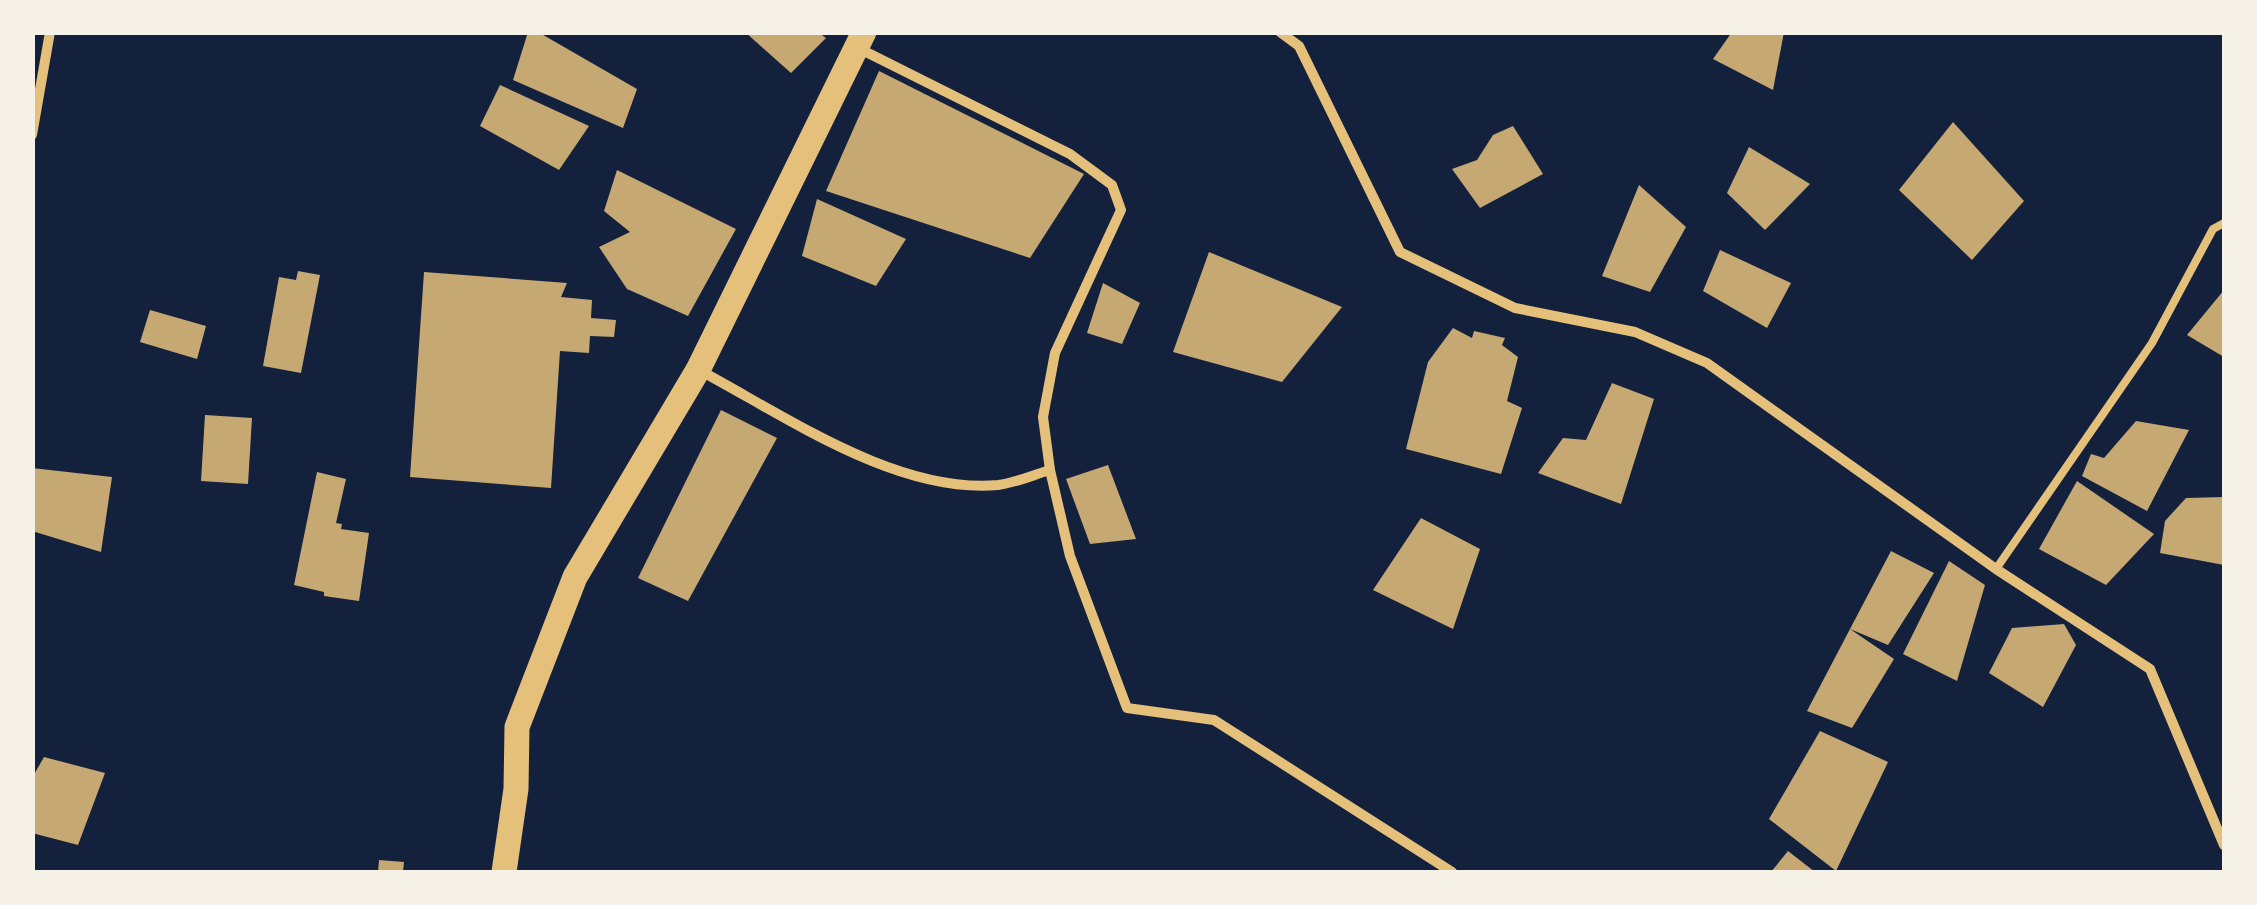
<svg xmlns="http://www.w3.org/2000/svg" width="2257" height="905" viewBox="0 0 2257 905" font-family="Poppins,sans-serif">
  <rect width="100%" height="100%" fill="#14213d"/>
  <g fill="#c6a872">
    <polygon points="528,32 538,32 637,89 623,128 513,80"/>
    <polygon points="745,32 818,32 826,38 791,73"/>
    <polygon points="1732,32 1784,32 1773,90 1713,59"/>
    <polygon points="879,71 1084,174 1030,258 826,191"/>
    <polygon points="500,85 589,126 559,170 480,126"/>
    <polygon points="1953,122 2024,201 1972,260 1899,190"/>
    <polygon points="1513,126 1543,174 1480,208 1452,169 1477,160 1493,135"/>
    <polygon points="1749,147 1810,184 1765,230 1727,193"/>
    <polygon points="617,170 736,229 688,316 627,289 599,247 630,232 604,211"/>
    <polygon points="1639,185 1686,227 1650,292 1602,276"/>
    <polygon points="817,199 906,239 876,286 802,256"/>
    <polygon points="1720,250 1791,283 1767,328 1703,291"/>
    <polygon points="1209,252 1342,307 1282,382 1173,352"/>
    <polygon points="298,271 320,275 301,373 263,366 279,277 296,280"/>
    <polygon points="424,272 567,283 561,297 592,300 591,318 616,320 614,337 590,336 589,353 560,351 551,488 410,477"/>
    <polygon points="1103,283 1140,303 1122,344 1087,333"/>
    <polygon points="2224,290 2224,357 2187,335"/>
    <polygon points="150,310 206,326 197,359 140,342"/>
    <polygon points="1453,328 1472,338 1474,331 1505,338 1502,345 1518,357 1507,401 1522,408 1501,474 1406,449 1428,362"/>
    <polygon points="1612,383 1654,399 1621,504 1538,473 1563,438 1586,440"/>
    <polygon points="721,410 777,438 688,601 638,578"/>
    <polygon points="205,415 252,418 248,484 201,481"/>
    <polygon points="2136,421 2189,430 2147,511 2082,476 2091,454 2104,458"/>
    <polygon points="1108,465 1136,539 1090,544 1066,479"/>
    <polygon points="32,468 112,477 101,552 32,531"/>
    <polygon points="317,472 346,479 336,523 342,524 341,529 369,533 359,601 324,596 324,592 294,585"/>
    <polygon points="2077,481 2154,534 2106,585 2039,549"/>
    <polygon points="2224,497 2224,565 2160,553 2165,521 2186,498"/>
    <polygon points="1421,518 1480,549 1453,629 1373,590"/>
    <polygon points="1891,551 1934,573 1888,645 1850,629 1894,659 1852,728 1807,711 1850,629"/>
    <polygon points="1949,561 1985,585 1957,681 1903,654"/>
    <polygon points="2064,624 2076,645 2043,707 1989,673 2012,628"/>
    <polygon points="1820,731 1888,762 1836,871 1769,819"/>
    <polygon points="44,757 105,773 78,845 32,833 32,778"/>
    <polygon points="1788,851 1815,872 1771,872"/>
    <polygon points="379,860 404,862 403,872 378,872"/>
  </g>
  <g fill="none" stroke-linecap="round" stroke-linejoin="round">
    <polyline stroke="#e5c07b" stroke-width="8" points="1996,569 2152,343 2213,229 2224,223"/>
    <g stroke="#e5c07b" stroke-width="10">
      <polyline points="1280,32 1299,46 1400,252 1515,308 1635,332 1707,363 1996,569 2150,669 2224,845"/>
      <polyline points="858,48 1070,154 1112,185 1121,210 1055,353 1043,417 1050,470 1070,556 1127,708 1214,720 1452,872"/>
      <polyline points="32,135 50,32"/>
      <path d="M 699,370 C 787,417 897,494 998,485 C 1015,483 1033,475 1050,470"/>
    </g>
    <polyline stroke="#e5c07b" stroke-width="25" points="504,872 516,789 517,727 575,577 698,370 864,32"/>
  </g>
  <rect width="2257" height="905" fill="none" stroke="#f6f1e7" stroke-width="70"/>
</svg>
